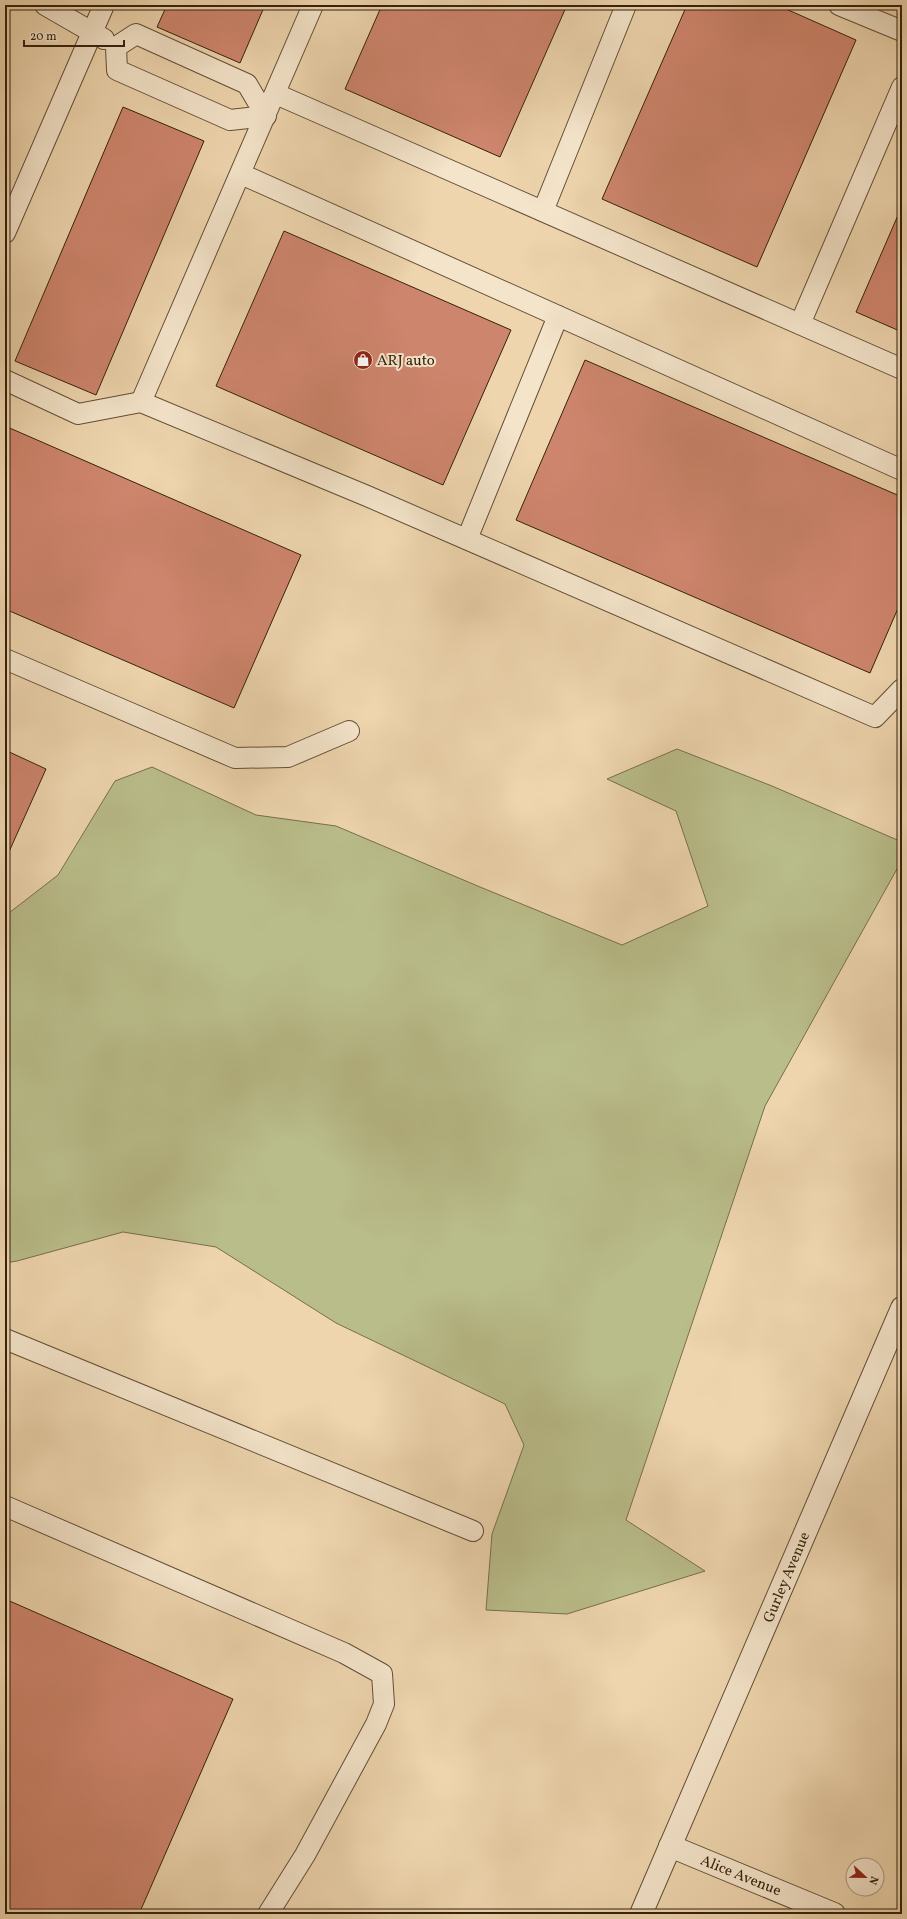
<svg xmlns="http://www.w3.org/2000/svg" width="907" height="1919" viewBox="0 0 907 1919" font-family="Vollkorn,serif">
  <rect width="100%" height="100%" fill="#eed5ae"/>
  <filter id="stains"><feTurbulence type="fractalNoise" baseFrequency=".005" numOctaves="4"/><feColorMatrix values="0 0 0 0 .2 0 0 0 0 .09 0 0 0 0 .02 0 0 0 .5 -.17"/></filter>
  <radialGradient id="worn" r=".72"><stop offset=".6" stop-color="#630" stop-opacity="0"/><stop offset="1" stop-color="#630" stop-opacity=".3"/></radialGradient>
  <polygon fill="#b9bd8a" stroke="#776f4c" points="677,749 772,786 902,842 902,860 765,1106 626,1520 705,1571 567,1614 486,1610 492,1534 524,1445 505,1404 336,1323 216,1247 123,1232 17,1261 5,1263 5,916 58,875 115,781 152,767 256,815 336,826 480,887 622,945 708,906 676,811 607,779"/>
  <g fill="#ce856d" stroke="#35210e">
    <polygon points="167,5 265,5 240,63 157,27"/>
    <polygon points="382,5 567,5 500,157 345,89"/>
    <polygon points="687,5 777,5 856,40 757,267 602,199"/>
    <polygon points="123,107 204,141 96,395 15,361"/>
    <polygon points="902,206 902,332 856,312"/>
    <polygon points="284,231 511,330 443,485 216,386"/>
    <polygon points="585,360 902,497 902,599 870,673 516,520"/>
    <polygon points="5,426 301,555 234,708 5,609"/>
    <polygon points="5,750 46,769 8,854 5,853"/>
    <polygon points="5,1599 233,1699 139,1914 5,1914"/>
  </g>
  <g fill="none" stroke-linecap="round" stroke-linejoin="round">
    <defs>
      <g id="lane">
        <polyline points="45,5 104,39"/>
        <polyline points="839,5 902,31"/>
        <polygon points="136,34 247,84 266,116 230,120 117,70 116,47"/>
        <polyline points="276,94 902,369"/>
        <polyline points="241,174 902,470"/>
        <polyline points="543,211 626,5"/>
        <polyline points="5,233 104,5"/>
        <polyline points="800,324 902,87"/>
        <polyline points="5,380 78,414 141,402 367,496 875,717 902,689"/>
        <polyline points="141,402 313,5"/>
        <polyline points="467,539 558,316"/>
        <polyline points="5,659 235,758 288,757 349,731"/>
        <polyline points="5,1339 473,1531"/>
        <polyline points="5,1506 344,1653 382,1674 384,1704 376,1724 305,1855 268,1914"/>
      </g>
      <g id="street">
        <polyline points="670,1846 834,1914"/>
        <polyline points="641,1914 902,1308"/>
      </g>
    </defs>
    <use href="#lane" stroke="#634e36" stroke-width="22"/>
    <use href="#street" stroke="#634e36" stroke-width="24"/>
    <use href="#lane" stroke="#f4e4ca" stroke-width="20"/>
    <use href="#street" stroke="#f4e4ca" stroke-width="22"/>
  </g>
  <defs>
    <symbol id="shop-disc" viewBox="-11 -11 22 22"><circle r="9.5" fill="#8f2418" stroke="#f4e4ca"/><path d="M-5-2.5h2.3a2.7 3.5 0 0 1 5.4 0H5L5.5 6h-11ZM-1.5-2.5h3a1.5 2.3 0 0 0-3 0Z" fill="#fff"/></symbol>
  </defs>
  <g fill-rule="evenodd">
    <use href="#shop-disc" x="352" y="349" width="22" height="22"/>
  </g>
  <g text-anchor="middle" stroke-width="4" stroke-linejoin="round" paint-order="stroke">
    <g font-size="15" fill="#35210e" stroke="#f4e4ca" text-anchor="start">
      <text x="377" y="365">ARJ auto</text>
    </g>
    <g font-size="15" fill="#35210e" stroke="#f4e4ca">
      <text transform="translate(786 1577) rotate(-67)" y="5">Gurley Avenue</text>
      <text transform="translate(741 1875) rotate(22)" y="5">Alice Avenue</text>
    </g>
  </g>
  <rect width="907" height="1919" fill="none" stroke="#eed5ae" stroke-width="20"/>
  <rect x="6" y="6" width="895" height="1907" fill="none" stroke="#35210e" stroke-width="2"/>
  <rect x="10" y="10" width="887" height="1899" fill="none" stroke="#35210e"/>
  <g transform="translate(865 1877) rotate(112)"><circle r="19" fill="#f4e4ca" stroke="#a8967f"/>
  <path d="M0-3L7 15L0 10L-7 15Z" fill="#8f2418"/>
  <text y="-6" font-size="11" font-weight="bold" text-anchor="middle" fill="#35210e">N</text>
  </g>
  <path d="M24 40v6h100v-6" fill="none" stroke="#35210e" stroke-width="2"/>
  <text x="30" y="40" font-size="12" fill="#35210e" stroke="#f4e4ca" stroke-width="3" paint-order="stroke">20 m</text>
  <rect width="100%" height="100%" filter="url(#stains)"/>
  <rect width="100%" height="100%" fill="url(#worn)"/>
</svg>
